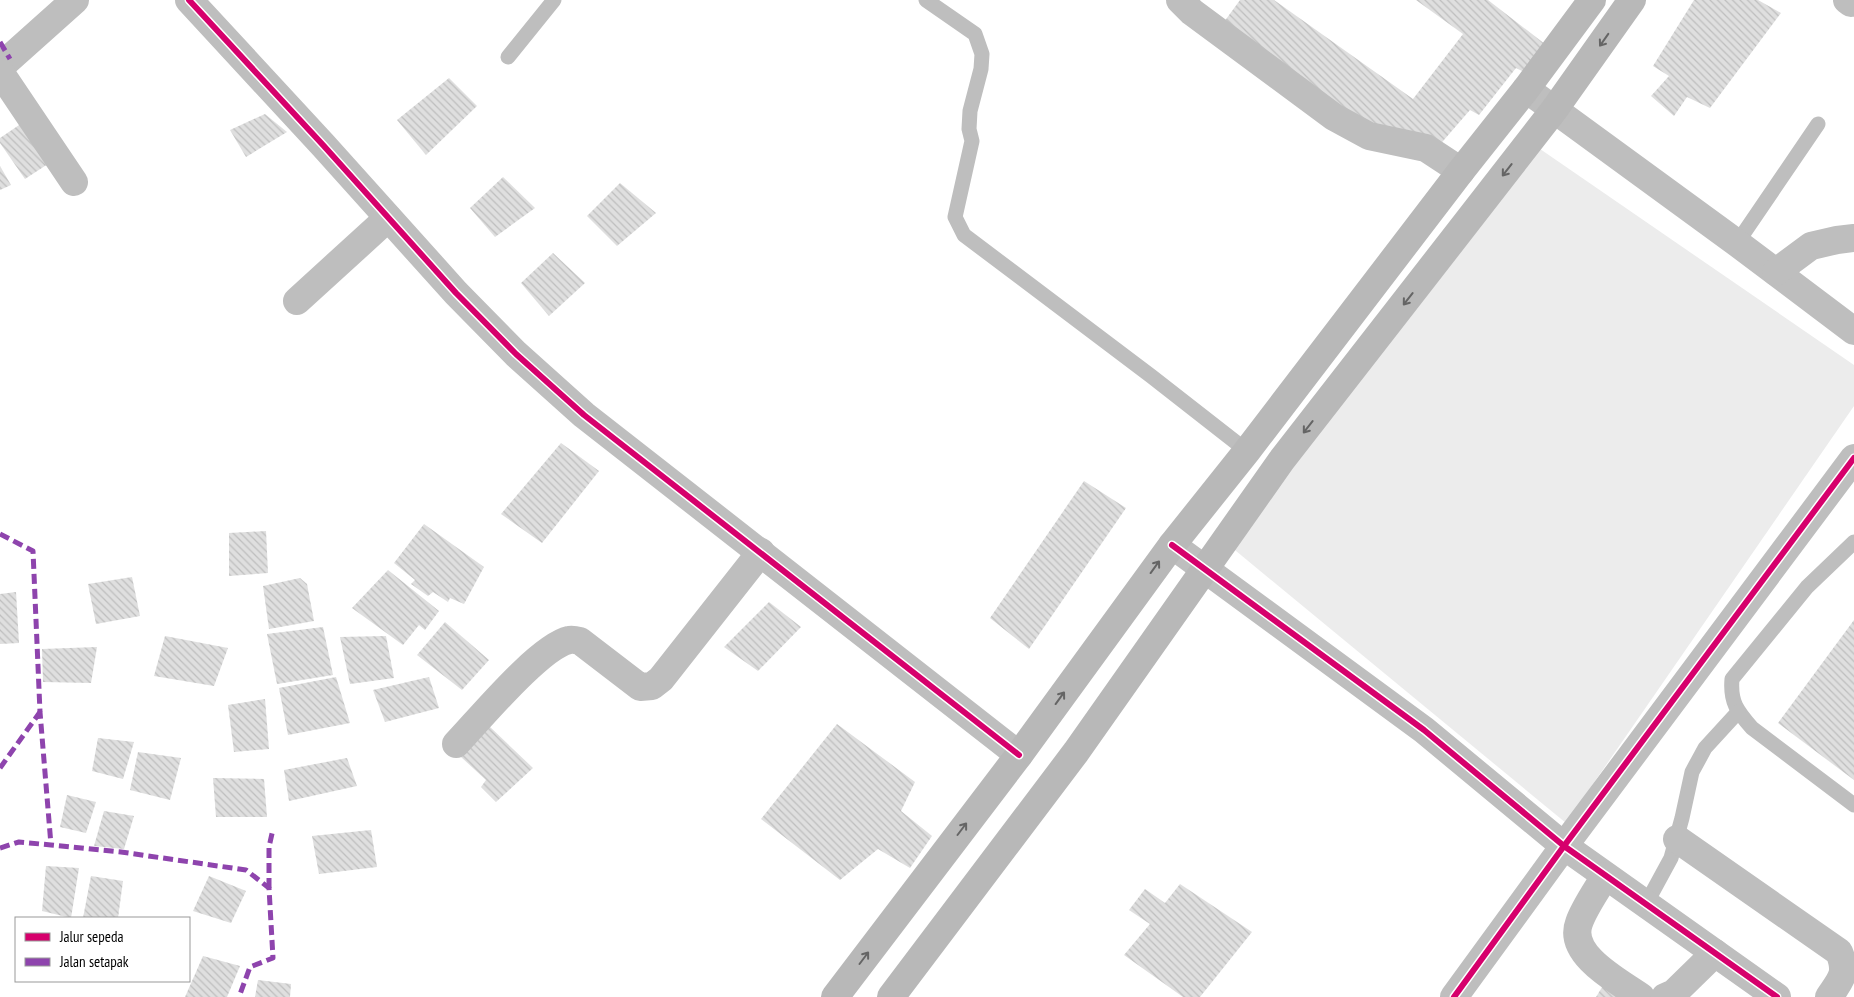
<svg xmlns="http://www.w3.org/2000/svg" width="1854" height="997" viewBox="0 0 1854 997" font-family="'PT Sans Narrow',sans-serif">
  <defs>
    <pattern id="building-back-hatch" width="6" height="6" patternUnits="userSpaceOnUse" patternTransform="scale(1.25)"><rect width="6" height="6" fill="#dfdfdf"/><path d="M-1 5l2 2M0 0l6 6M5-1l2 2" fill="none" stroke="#bebebe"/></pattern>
  </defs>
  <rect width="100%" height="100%" fill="#fff"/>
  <polygon fill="#ececec" points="1527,140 1854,365 1854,406 1566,823 1230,546"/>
  <g fill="url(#building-back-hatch)">
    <polygon points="1240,0 1274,0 1413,99 1463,34 1416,0 1488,0 1550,48 1532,76 1516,68 1479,115 1470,110 1437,148 1377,133 1224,22"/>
    <polygon points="1694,0 1758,0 1781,13 1710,108 1687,97 1674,116 1651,96 1669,76 1653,66"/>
    <polygon points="449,78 477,106 426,155 397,120"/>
    <polygon points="265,114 287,132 246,157 230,130"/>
    <polygon points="25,121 51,162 25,179 0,143 0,138"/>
    <polygon points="0,166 11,185 0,190"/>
    <polygon points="503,177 535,208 495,237 470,208"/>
    <polygon points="620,183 656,213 617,246 587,216"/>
    <polygon points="553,253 585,283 549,316 521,283"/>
    <polygon points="561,443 599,471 542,543 501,514"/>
    <polygon points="1084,481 1126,508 1029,649 990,618"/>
    <polygon points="424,524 484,567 464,604 450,598 448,602 433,592 428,596 411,584 415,580 394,563"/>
    <polygon points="266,531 268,573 229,576 229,533"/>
    <polygon points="388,570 439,611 425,630 419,625 403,645 352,608"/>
    <polygon points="132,577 140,616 96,624 88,584"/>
    <polygon points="300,578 307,584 314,621 269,629 263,586"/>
    <polygon points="16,592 19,643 0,644 0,594"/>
    <polygon points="769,602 801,627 758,671 724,647"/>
    <polygon points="1854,620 1854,780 1778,723"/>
    <polygon points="445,622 489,660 462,690 417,655"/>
    <polygon points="323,627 333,675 277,684 267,634"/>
    <polygon points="165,636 228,648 214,686 154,676"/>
    <polygon points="386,636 394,678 350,684 340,637"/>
    <polygon points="97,647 91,683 43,682 42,649"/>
    <polygon points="336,677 350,723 288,735 279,688"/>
    <polygon points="429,677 439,708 385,722 373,690"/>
    <polygon points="265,699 269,749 234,752 228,705"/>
    <polygon points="837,724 915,782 901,811 932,836 910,868 878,849 840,880 761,819"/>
    <polygon points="489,726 533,768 496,802 481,787 486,780 461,757"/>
    <polygon points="98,738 134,742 123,779 92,771"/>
    <polygon points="138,752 181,758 170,800 130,790"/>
    <polygon points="347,758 357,786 289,801 284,770"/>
    <polygon points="213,778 264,779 267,817 216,817"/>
    <polygon points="67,795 96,802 86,833 60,827"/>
    <polygon points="104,811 134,816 124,849 94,846"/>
    <polygon points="371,830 377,867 319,874 312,836"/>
    <polygon points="46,866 79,868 71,918 42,911"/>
    <polygon points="91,876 123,881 118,918 83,918"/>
    <polygon points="209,876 246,891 231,923 193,911"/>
    <polygon points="1180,884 1252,932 1200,997 1183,997 1124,955 1150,924 1129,910 1145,889 1165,903"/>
    <polygon points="203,956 240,966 227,997 185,997"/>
    <polygon points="258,980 291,984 290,997 255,997"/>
    <polygon points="1604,984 1625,997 1596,997"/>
  </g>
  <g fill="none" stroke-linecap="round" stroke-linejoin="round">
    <g stroke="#bebebe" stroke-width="15">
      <polyline points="926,0 975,34 982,54 981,69 970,111 969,129 972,141 955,217 964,235 1151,376 1247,451"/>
      <polyline points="508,57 554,0"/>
      <polyline points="1737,243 1818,124"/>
      <path d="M 1854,542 L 1807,587 L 1732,679 C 1730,702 1737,711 1752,728 L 1854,805"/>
      <polyline points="1646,904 1671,858 1682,818 1692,772 1705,748 1738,712"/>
    </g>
    <g stroke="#bebebe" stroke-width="28">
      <polyline points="189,0 323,145 456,293 516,354 584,415 1019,755"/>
      <polyline points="1180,0 1192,12 1334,117 1369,136 1426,148 1461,171"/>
      <polyline points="1847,0 1851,3"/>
      <polyline points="0,67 75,0"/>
      <polyline points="0,72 74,182"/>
      <polyline points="1526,89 1737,243 1854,331"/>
      <polyline points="1776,272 1811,246 1837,240 1854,238"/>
      <polyline points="297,301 388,218"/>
      <polyline points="1172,545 1424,730 1564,846 1777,997"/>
      <path d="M 456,744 C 479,720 539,647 569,640 C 572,639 576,640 580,641 L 640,687 L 652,686 L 661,679 L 761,552"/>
      <path d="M 1677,839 L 1839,952 C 1848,974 1841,979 1829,997"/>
      <path d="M 1605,876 C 1597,890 1584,908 1579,923 C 1567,955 1620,982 1641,997"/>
      <polyline points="1454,997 1564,846 1854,458"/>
      <polyline points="1665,997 1674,993 1715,953"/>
    </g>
    <g stroke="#b8b8b8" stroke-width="28">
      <polyline points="835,997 1019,755 1172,545 1247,451 1461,171 1526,89 1592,0"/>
      <polyline points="891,997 1076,752 1281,461 1554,110 1632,0"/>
    </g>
    <g stroke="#8e44ad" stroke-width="5" stroke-dasharray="10 5" stroke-linecap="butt">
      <polyline points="0,42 10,59"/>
      <polyline points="0,534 33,551 40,712 51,845"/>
      <polyline points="0,768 40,712"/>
      <polyline points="0,848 19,842 51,845 121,852 246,870 269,888 273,958 250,967 239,997"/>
      <polyline points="269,888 269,847 273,829"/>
    </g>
    <defs>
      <g id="cycleway">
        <polyline points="189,0 323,145 456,293 516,354 584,415 1019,755"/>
        <polyline points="1172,545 1424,730 1564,846 1777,997"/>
        <polyline points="1454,997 1564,846 1854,458"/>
      </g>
    </defs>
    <use href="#cycleway" stroke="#fff" stroke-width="9"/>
    <use href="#cycleway" stroke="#d6006c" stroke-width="6"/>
  </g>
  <defs><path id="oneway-shaft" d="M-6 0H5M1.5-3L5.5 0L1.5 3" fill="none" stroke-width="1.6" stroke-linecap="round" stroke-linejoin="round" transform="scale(1.25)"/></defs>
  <g stroke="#656565">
    <use href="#oneway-shaft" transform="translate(1604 40) rotate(125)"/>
    <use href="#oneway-shaft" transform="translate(1507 170) rotate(128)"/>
    <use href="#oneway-shaft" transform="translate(1408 299) rotate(128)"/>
    <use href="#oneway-shaft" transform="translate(1308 427) rotate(128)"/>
    <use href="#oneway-shaft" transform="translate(1155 567) rotate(-54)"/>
    <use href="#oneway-shaft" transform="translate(1060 698) rotate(-54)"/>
    <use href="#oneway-shaft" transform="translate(962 829) rotate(-53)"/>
    <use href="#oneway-shaft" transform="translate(864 958) rotate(-53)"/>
  </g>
  <rect x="15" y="917" width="175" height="65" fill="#ffffff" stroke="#999999"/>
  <rect x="25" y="933" width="25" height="8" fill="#d6006c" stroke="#999999"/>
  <text x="60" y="942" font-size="15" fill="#000000">Jalur sepeda</text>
  <rect x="25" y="958" width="25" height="8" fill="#8e44ad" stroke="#999999"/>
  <text x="60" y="967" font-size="15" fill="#000000">Jalan setapak</text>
</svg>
